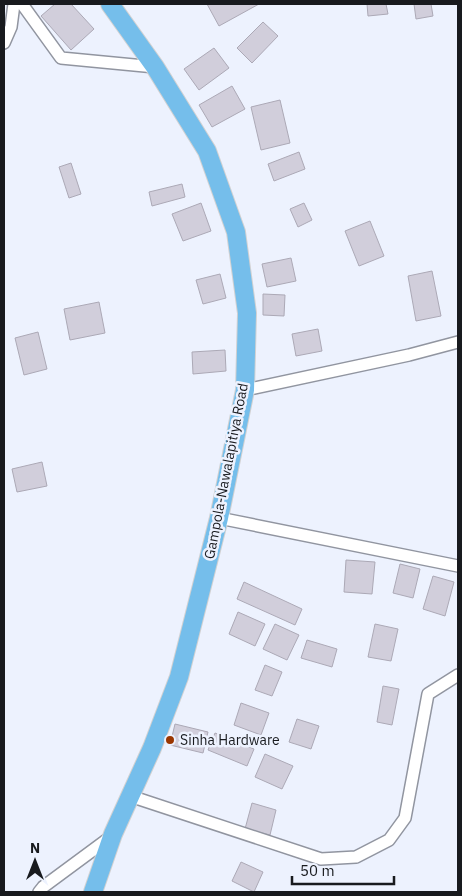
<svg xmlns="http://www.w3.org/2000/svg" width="462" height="896" viewBox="0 0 462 896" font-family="'IBM Plex Sans',sans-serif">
  <rect width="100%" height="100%" fill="#edf2fe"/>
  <g fill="#d1cedb" stroke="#aca9b6">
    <polygon points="55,4 71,4 94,29 71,50 41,16"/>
    <polygon points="207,4 259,4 219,26"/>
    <polygon points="367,4 386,4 388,14 368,16"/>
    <polygon points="414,4 431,4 433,16 416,19"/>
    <polygon points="263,22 278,36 252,63 237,48"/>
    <polygon points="214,48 229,68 199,90 184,69"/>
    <polygon points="232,86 245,109 212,127 199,105"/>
    <polygon points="280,100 290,143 261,150 251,107"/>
    <polygon points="299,152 305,169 274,181 268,164"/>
    <polygon points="71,163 81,194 69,198 59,167"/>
    <polygon points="182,184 185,197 152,206 149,192"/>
    <polygon points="201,203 211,231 183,241 172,214"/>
    <polygon points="304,203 312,220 298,227 290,209"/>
    <polygon points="370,221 384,256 359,266 345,231"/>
    <polygon points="291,258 296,281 267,287 262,264"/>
    <polygon points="432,271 441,316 416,321 408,276"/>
    <polygon points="220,274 226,298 203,304 196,280"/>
    <polygon points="263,294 285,295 284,316 263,315"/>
    <polygon points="99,302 105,333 70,340 64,309"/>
    <polygon points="318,329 322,351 296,356 292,334"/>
    <polygon points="38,332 47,369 24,375 15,338"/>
    <polygon points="225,350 226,371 193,374 192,352"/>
    <polygon points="42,462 47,486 17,492 12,469"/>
    <polygon points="346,560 375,562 372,594 344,592"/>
    <polygon points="400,564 420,569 413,598 393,593"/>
    <polygon points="433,576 454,582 445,616 423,609"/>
    <polygon points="244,582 302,609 295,625 237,599"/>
    <polygon points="238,612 265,624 255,646 229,634"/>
    <polygon points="275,624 299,635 287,660 263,649"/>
    <polygon points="375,624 398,629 391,661 368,657"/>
    <polygon points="307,640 337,649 332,667 301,658"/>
    <polygon points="265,665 282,672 272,696 255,690"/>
    <polygon points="383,686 399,689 392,725 377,722"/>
    <polygon points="241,703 269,713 261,735 234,725"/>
    <polygon points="297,719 319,726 311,749 289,742"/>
    <polygon points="175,724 208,732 203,753 170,745"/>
    <polygon points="215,733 254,749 247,766 208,750"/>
    <polygon points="265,754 293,766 282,789 255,777"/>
    <polygon points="252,803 276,810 270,835 245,829"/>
    <polygon points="241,862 263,872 254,892 232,881"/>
  </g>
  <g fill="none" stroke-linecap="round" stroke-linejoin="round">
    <defs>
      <g id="street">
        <polyline points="22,4 61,58 155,67"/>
        <polyline points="4,43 11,27 14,4"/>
        <polyline points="245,390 409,355 458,342"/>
        <polyline points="219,518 458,566"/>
        <polyline points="130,796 321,859 356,857 389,840 405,818 428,694 458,675"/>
        <polyline points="39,892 43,887 112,836"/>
      </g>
      <polyline id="primary" points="93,892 113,834 152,748 179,677 219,518 245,390 247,313 236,232 207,151 155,67 110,4"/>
    </defs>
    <use href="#street" stroke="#9195a0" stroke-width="14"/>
    <use href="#primary" stroke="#d1d1d2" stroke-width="20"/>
    <use href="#street" stroke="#fff" stroke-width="11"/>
    <use href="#primary" stroke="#75beeb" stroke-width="18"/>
  </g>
  <circle fill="#9a3600" stroke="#edf2fe" stroke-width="2" cx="170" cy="740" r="5"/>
  <g text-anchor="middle" stroke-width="5" stroke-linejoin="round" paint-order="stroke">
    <g font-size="14" fill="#181a1e" stroke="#edf2fe">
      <text transform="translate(226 471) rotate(-79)" y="5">Gampola-Nawalapitiya Road</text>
    </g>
    <g font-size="14" fill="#181a1e" stroke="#edf2fe" text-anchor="start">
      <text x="180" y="745">Sinha Hardware</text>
    </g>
  </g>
  <rect width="462" height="896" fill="none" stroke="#181a1e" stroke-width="10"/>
  <g transform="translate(35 861)" stroke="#edf2fe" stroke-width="4" paint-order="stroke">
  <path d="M0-4L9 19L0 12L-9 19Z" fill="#181a1e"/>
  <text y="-8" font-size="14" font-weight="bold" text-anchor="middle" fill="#181a1e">N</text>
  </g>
  <path d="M292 876v8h102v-8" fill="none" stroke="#181a1e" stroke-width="2.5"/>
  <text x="300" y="876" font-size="15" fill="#181a1e" stroke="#edf2fe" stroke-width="4" paint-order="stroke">50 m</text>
</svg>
